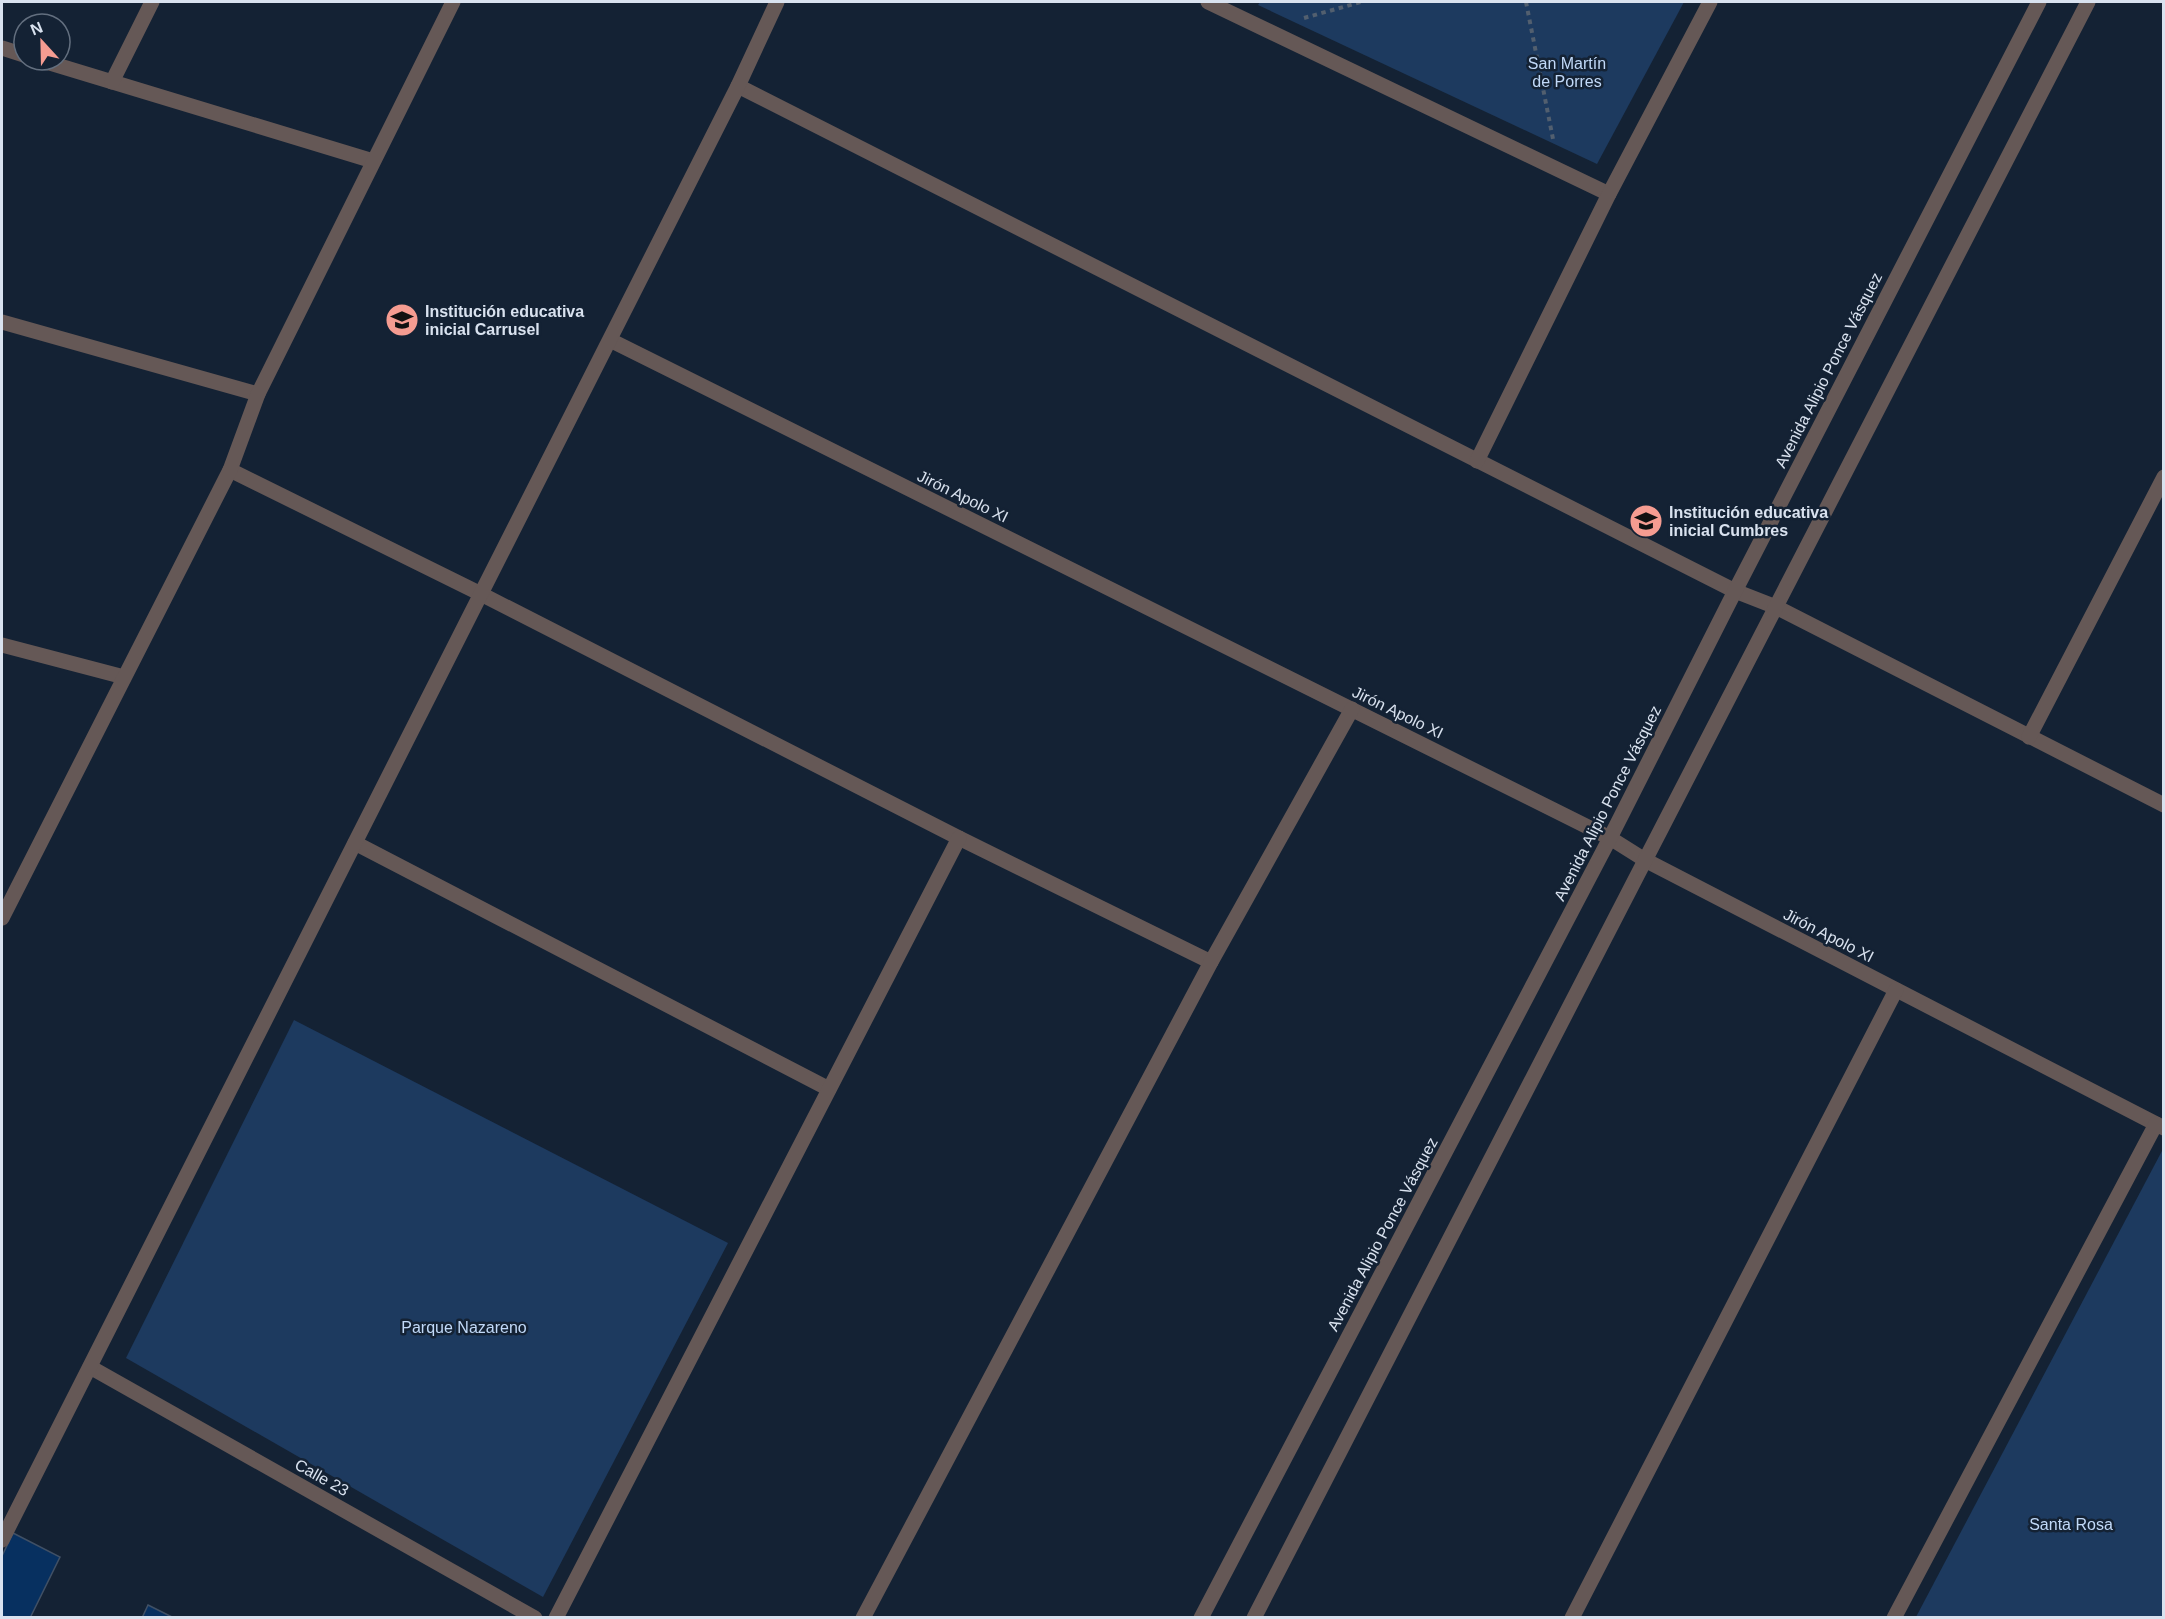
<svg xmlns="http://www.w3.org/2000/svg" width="2165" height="1619" viewBox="0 0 2165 1619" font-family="Helvetica,sans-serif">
  <rect width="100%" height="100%" fill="#142234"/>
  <g fill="#1d3a5f">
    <polygon points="1260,2 1684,2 1597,164 1258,5"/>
    <polygon points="294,1020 728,1243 543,1597 126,1358"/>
    <polygon points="2163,1149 2163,1617 1916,1617"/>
  </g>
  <g fill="#073060" stroke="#405065" stroke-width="1.5">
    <polygon points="13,1533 60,1557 30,1618 2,1618 2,1556"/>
    <polygon points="148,1605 174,1618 142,1618"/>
  </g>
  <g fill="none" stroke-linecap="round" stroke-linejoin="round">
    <g stroke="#525f6f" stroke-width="4" stroke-dasharray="4.5 4.5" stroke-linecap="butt">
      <polyline points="1526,2 1553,139"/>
      <polyline points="1304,18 1361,2"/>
    </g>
    <g stroke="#655856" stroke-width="15">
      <polyline points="1208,2 1609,194"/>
      <polyline points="2,48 24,55"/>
      <polyline points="40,60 373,161"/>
      <polyline points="112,82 152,2"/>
      <polyline points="738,86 1735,591 1776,607 2164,805"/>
      <polyline points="2,322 258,394"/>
      <polyline points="610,340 1610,838 1645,860 2164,1128"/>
      <polyline points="1477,461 1609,194 1710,2"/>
      <polyline points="230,470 481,594 959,838 1211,962"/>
      <polyline points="2,645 124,677"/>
      <polyline points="2029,737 2164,477"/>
      <polyline points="355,843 829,1089"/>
      <polyline points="2,918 230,470 258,394 453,2"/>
      <polyline points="90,1367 535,1618"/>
      <polyline points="2,1540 738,86 777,2"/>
      <polyline points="556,1618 959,838"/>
      <polyline points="863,1618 1211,962 1352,709"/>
      <polyline points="1572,1618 1896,990"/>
      <polyline points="1894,1618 2156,1124"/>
    </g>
    <g stroke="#655856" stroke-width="15">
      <polyline points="1201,1618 1610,838 1735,591 2039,2"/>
      <polyline points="1254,1618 2088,2"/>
    </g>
  </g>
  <defs>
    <symbol id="school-disc" viewBox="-11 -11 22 22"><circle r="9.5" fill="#f59c91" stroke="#142234"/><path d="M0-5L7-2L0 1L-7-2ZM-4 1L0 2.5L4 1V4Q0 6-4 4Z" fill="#111"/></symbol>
  </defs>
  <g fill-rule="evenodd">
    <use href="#school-disc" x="383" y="301" width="38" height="38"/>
    <use href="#school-disc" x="1627" y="502" width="38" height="38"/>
  </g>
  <g text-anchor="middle" stroke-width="5" stroke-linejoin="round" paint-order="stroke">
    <g font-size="16" fill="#c1d9f8" stroke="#142234">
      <text x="1567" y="69">San Martín<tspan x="1567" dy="18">de Porres</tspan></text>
      <text x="464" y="1333">Parque Nazareno</text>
      <text x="2071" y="1530">Santa Rosa</text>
    </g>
    <g font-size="16" font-weight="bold" fill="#d9e2ef" stroke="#142234" text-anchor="start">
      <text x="425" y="317">Institución educativa<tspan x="425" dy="18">inicial Carrusel</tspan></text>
      <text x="1669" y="518">Institución educativa<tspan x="1669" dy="18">inicial Cumbres</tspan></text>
    </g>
    <g font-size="16" fill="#d9e2ef" stroke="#142234">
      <text transform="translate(1828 370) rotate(-63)" y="6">Avenida Alipio Ponce Vásquez</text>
      <text transform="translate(963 496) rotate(26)" y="6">Jirón Apolo XI</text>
      <text transform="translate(1398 712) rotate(26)" y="6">Jirón Apolo XI</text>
      <text transform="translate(1607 803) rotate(-63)" y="6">Avenida Alipio Ponce Vásquez</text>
      <text transform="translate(1829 935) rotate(27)" y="6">Jirón Apolo XI</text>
      <text transform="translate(1382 1234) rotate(-62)" y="6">Avenida Alipio Ponce Vásquez</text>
      <text transform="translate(322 1477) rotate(29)" y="6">Calle 23</text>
    </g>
  </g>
  <rect width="2165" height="1619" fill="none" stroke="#d9e2ef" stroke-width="6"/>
  <g transform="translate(42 42) rotate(338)"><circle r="28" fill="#142234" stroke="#636f7f" stroke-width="1.5"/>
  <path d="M0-4.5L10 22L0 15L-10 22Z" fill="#f59c91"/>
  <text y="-9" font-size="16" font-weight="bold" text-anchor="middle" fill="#d9e2ef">N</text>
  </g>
</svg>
